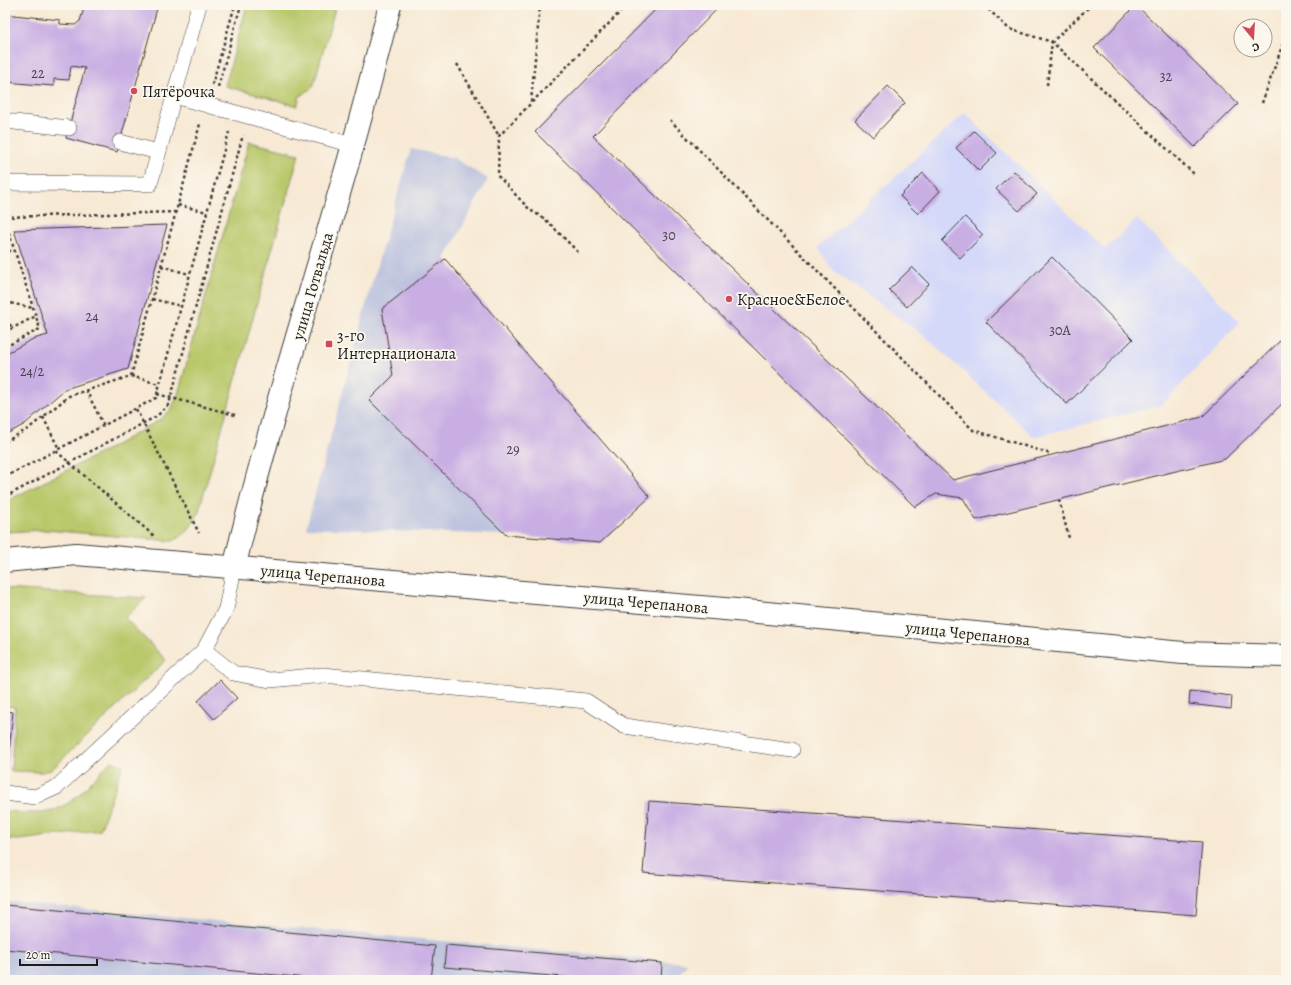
<svg xmlns="http://www.w3.org/2000/svg" width="1291" height="985" viewBox="0 0 1291 985" font-family="Alegreya,serif">
  <rect width="100%" height="100%" fill="#fbf7ec"/>
  <filter id="ink" filterUnits="userSpaceOnUse"><feTurbulence type="fractalNoise" baseFrequency=".025" numOctaves="2"/><feDisplacementMap in="SourceGraphic" scale="8" xChannelSelector="R" yChannelSelector="G"/><feConvolveMatrix kernelMatrix="1 2 1 2 8 2 1 2 1" color-interpolation-filters="sRGB"/></filter>
  <filter id="wash" filterUnits="userSpaceOnUse"><feTurbulence type="fractalNoise" baseFrequency=".012" numOctaves="4" result="noise"/><feDisplacementMap in="SourceGraphic" scale="16" xChannelSelector="R" yChannelSelector="G"/><feGaussianBlur stdDeviation="0.9" result="paint"/><feColorMatrix in="noise" values="0 0 0 0 0 0 0 0 0 0 0 0 0 0 0 0 0 1.4 0 .05"/><feComposite in="paint" operator="in"/></filter>
  <g filter="url(#wash)">
    <rect width="100%" height="100%" fill="#f7e9d4"/>
    <polygon fill="#d4d8f9" points="965,113 1105,249 1137,219 1240,322 1162,405 1034,437 927,338 832,270 818,247"/>
    <g fill="#bdc3de">
      <polygon points="411,149 454,158 488,179 445,259 650,497 600,543 506,535 306,528 371,286"/>
      <polygon points="5,902 688,963 674,980 5,980"/>
    </g>
    <g fill="#b9c86b" stroke="#6a7244">
      <polygon points="247,5 336,5 313,87 300,96 297,106 225,86"/>
      <path d="M 249,142 L 299,154 L 198,514 C 190,529 187,533 173,541 L 46,530 L 5,532 L 5,502 L 112,447 L 161,419 L 172,408 L 178,394 Z"/>
      <polygon points="5,589 146,598 125,618 166,660 51,770 41,772 11,771 15,707 5,706"/>
      <path d="M 111,761 L 123,765 L 100,830 L 19,840 L 5,839 L 5,811 C 20,812 37,815 52,811 C 74,805 95,777 111,761 Z"/>
    </g>
    <g id="blocks">
      <g fill="#c9aee3">
        <polygon points="79,5 158,5 117,152 66,138 85,68 71,66 69,80 54,79 54,86 5,82 5,14 60,20 60,24 75,25 80,21 84,8"/>
        <polygon points="660,5 721,5 593,136 953,480 1202,417 1286,335 1286,400 1225,459 976,520 963,498 936,494 915,507 535,132"/>
        <polygon points="1136,5 1238,104 1195,147 1094,48"/>
        <polygon points="888,86 905,103 873,137 855,120"/>
        <polygon points="974,131 997,153 979,171 956,148"/>
        <polygon points="1014,171 1037,194 1019,211 996,189"/>
        <polygon points="923,173 940,191 918,214 900,196"/>
        <polygon points="965,217 983,235 960,258 942,241"/>
        <polygon points="167,225 128,369 65,389 25,424 5,435 5,354 33,339 48,335 14,230"/>
        <polygon points="1052,257 1133,339 1067,404 986,322"/>
        <polygon points="445,259 650,497 600,543 506,535 369,400 393,376 382,309"/>
        <polygon points="912,267 929,284 907,307 889,290"/>
        <polygon points="220,680 237,698 214,719 198,701"/>
        <polygon points="1190,691 1232,696 1231,709 1189,704"/>
        <polygon points="5,711 13,712 7,772 5,772"/>
        <polygon points="649,801 1202,842 1196,915 643,873"/>
        <polygon points="5,905 435,946 431,980 328,980 5,949"/>
        <polygon points="446,945 662,963 661,980 600,980 444,967"/>
      </g>
    </g>
  </g>
  <g filter="url(#ink)">
    <use href="#blocks" fill-opacity="0" stroke="#3d3b38" stroke-width="1"/>
    <g fill="none" stroke-linecap="round" stroke-linejoin="round">
      <defs>
        <g id="lane">
          <polyline points="199,5 174,96 353,145"/>
          <polyline points="5,121 69,128"/>
          <polyline points="120,142 158,152"/>
          <polyline points="5,183 150,184 174,96"/>
          <polyline points="204,650 233,673 270,680 323,675 586,701 624,726 792,750"/>
          <polyline points="5,793 35,797 57,787 204,650 226,609 234,568"/>
        </g>
        <g id="secondary">
          <polyline points="5,561 76,554 736,610 1183,653 1286,656"/>
          <path d="M 234,568 C 268,426 313,286 353,145 C 366,99 378,52 390,5"/>
        </g>
      </defs>
      <use href="#lane" stroke="#3d3b38" stroke-width="16"/>
      <use href="#secondary" stroke="#3d3b38" stroke-width="24"/>
      <g stroke="#3d3b38" stroke-width="2.5" stroke-dasharray="3 3" stroke-linecap="butt">
        <polyline points="984,5 1009,29 1052,42 1194,174"/>
        <polyline points="457,64 499,136"/>
        <polyline points="212,85 235,5"/>
        <polyline points="1047,85 1052,42 1091,5"/>
        <polyline points="218,87 241,5"/>
        <polyline points="531,102 540,5"/>
        <polyline points="1262,103 1286,35"/>
        <polyline points="670,120 973,430 1051,454"/>
        <polyline points="178,205 207,212"/>
        <polyline points="5,217 176,212"/>
        <polyline points="5,221 40,329 5,347"/>
        <polyline points="5,247 11,248"/>
        <polyline points="578,252 545,219 530,210 498,176 499,136 627,5"/>
        <polyline points="5,257 12,248"/>
        <polyline points="161,266 189,274"/>
        <polyline points="152,299 181,306"/>
        <polyline points="5,302 33,308"/>
        <polyline points="5,320 13,328"/>
        <polyline points="5,332 36,316"/>
        <polyline points="131,376 159,384"/>
        <polyline points="86,390 104,426"/>
        <polyline points="157,394 235,415"/>
        <polyline points="136,409 199,533"/>
        <polyline points="43,417 59,449"/>
        <polyline points="5,442 28,429 69,396 131,376 200,124"/>
        <polyline points="56,451 154,536"/>
        <polyline points="5,477 156,398 229,132"/>
        <polyline points="5,497 157,416 169,404 243,135"/>
        <polyline points="1059,500 1069,538"/>
      </g>
      <use href="#lane" stroke="#fff" stroke-width="15"/>
      <use href="#secondary" stroke="#fff" stroke-width="22"/>
    </g>
  </g>
  <g fill="#d1495b" stroke="#fbf7ec" stroke-width="1.5">
    <circle cx="134" cy="91" r="4"/>
    <circle cx="729" cy="299" r="4"/>
    <rect x="325" y="340" width="8" height="8" rx="2"/>
  </g>
  <g text-anchor="middle" stroke-width="3.5" stroke-linejoin="round" paint-order="stroke">
    <g font-size="14" fill="#47404e">
      <text x="38" y="78">22</text>
      <text x="1166" y="81">32</text>
      <text x="669" y="240">30</text>
      <text x="92" y="321">24</text>
      <text x="1060" y="335">30А</text>
      <text x="32" y="376">24/2</text>
      <text x="513" y="454">29</text>
    </g>
    <g font-size="16" fill="#1c1c1c" stroke="#fbf7ec" text-anchor="start">
      <text x="142" y="97">Пятёрочка</text>
      <text x="737" y="305">Красное&amp;Белое</text>
      <text x="337" y="341">3-го<tspan x="337" dy="18">Интернационала</tspan></text>
    </g>
    <g font-size="16" fill="#1c1c1c" stroke="#fbf7ec">
      <text transform="translate(312 286) rotate(-74)" y="6">улица Готвальда</text>
      <text transform="translate(323 575) rotate(5)" y="6">улица Черепанова</text>
      <text transform="translate(646 602) rotate(5)" y="6">улица Черепанова</text>
      <text transform="translate(968 633) rotate(6)" y="6">улица Черепанова</text>
    </g>
  </g>
  <rect width="1291" height="985" fill="none" stroke="#fbf7ec" stroke-width="20"/>
  <g transform="translate(1253 38) rotate(162)"><circle r="19" fill="#fbf7ec" stroke="#a29f99"/>
  <path d="M0-3L7 15L0 10L-7 15Z" fill="#d1495b"/>
  <text y="-6" font-size="11" font-weight="bold" text-anchor="middle" fill="#1c1c1c">С</text>
  </g>
  <path d="M20 959v6h77v-6" fill="none" stroke="#1c1c1c" stroke-width="2"/>
  <text x="26" y="959" font-size="12" fill="#1c1c1c" stroke="#fbf7ec" stroke-width="3" paint-order="stroke">20 m</text>
</svg>
